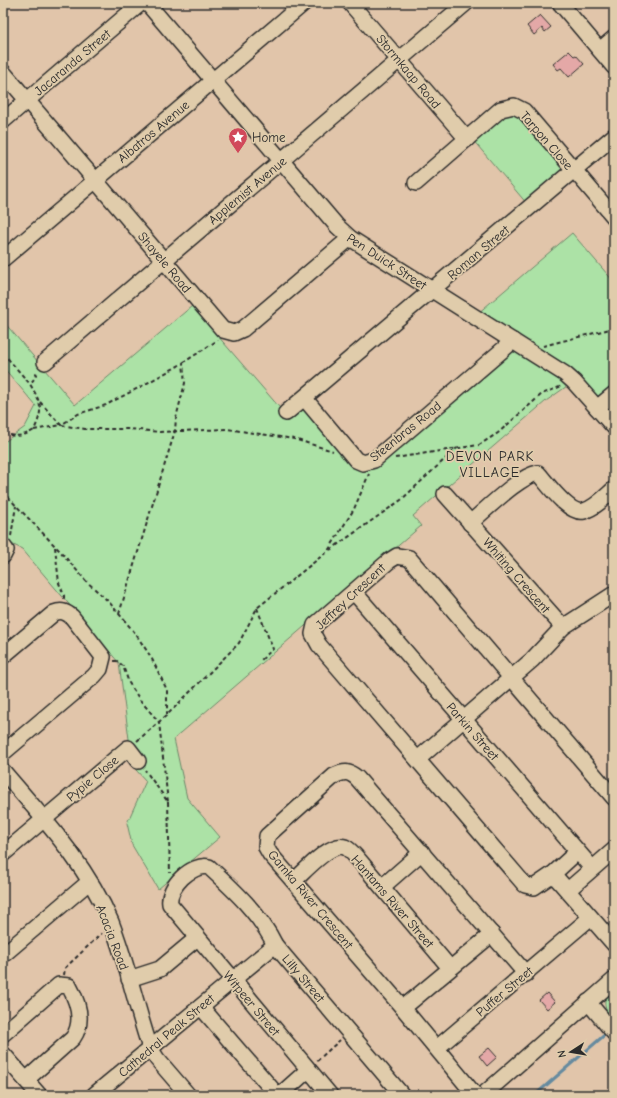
<svg xmlns="http://www.w3.org/2000/svg" width="617" height="1098" viewBox="0 0 617 1098" font-family="'Comic Neue',sans-serif">
  <rect width="100%" height="100%" fill="#e1c5aa"/>
  <filter id="ink" filterUnits="userSpaceOnUse"><feTurbulence type="fractalNoise" baseFrequency=".025" numOctaves="2"/><feDisplacementMap in="SourceGraphic" scale="8" xChannelSelector="R" yChannelSelector="G"/><feConvolveMatrix kernelMatrix="1 2 1 2 8 2 1 2 1" color-interpolation-filters="sRGB"/></filter>
  <g filter="url(#ink)">
    <g fill="#ace2a6" stroke="#6c8668">
      <polygon points="515,110 566,169 528,205 472,139 503,112"/>
      <polygon points="572,233 614,282 614,389 600,398 597,397 477,314"/>
      <polygon points="192,306 286,415 298,408 305,408 359,465 506,353 520,351 570,384 546,401 413,516 421,526 174,739 187,798 220,837 158,889 132,845 127,823 146,781 126,759 129,739 119,663 22,549 3,540 3,443 25,427 36,406 3,367 3,321 75,405"/>
      <path d="M 614,991 L 614,1020 C 608,1014 604,1009 605,1000 Z"/>
    </g>
    <g fill="none" stroke-linecap="round" stroke-linejoin="round">
      <polyline stroke="#658a9f" stroke-width="3" points="535,1095 608,1032"/>
    </g>
    <g fill="#e4a8a7" stroke="#2b2b2b">
      <polygon points="540,15 551,27 545,32 542,28 534,35 527,26"/>
      <polygon points="569,51 574,56 576,55 584,64 569,77 561,68 558,70 553,64"/>
      <polygon points="547,993 555,1002 547,1009 539,1000"/>
      <polygon points="489,1048 497,1057 487,1066 479,1056"/>
    </g>
    <g fill="none" stroke-linecap="round" stroke-linejoin="round">
      <defs>
        <g id="minor">
          <polyline points="147,3 337,226 350,238 565,374 574,382 614,427"/>
          <polyline points="350,3 467,139"/>
          <polyline points="560,3 614,67"/>
          <polyline points="600,50 614,38"/>
          <polyline points="3,72 223,330 234,333 243,329 350,238"/>
          <polyline points="3,121 141,3"/>
          <polyline points="416,183 501,109 514,106 524,111 614,217"/>
          <polyline points="3,259 304,3"/>
          <polyline points="45,362 466,3"/>
          <polyline points="305,399 356,460 363,463 374,460 513,341"/>
          <polyline points="597,408 614,394"/>
          <polyline points="286,413 614,136"/>
          <polyline points="445,494 563,627"/>
          <path d="M 470,523 C 486,510 519,476 538,473 C 547,483 569,515 584,511 C 595,508 605,497 614,489"/>
          <polyline points="3,546 6,550 3,556"/>
          <polyline points="354,592 592,868"/>
          <path d="M 3,656 L 54,613 C 62,610 66,612 72,617 L 103,657 L 100,669 L 94,676 L 3,753"/>
          <polyline points="418,759 532,660 563,627 614,594"/>
          <path d="M 3,771 C 43,818 87,865 111,922 C 127,963 136,1006 150,1048 L 157,1059 L 188,1095"/>
          <polyline points="614,798 409,558 397,556 389,561 315,625 313,634 319,645 525,885 534,887 553,874 614,944"/>
          <polyline points="3,854 128,748 138,761"/>
          <polyline points="553,874 577,852"/>
          <path d="M 294,881 C 305,871 330,842 345,847 C 350,849 355,856 359,860 L 450,968"/>
          <polyline points="382,887 422,852"/>
          <polyline points="568,890 614,850"/>
          <polyline points="3,955 89,882"/>
          <polyline points="129,979 160,969 197,938"/>
          <polyline points="588,1002 614,1033"/>
          <polyline points="201,1007 277,1095"/>
          <polyline points="403,1008 492,934"/>
          <path d="M 3,1034 L 59,985 L 69,986 C 78,1002 84,1022 73,1038 L 26,1080"/>
          <polyline points="437,1048 590,918"/>
          <polyline points="3,1054 39,1095"/>
          <polyline points="94,1095 275,945"/>
          <polyline points="280,1095 308,1070"/>
          <path d="M 330,1095 L 170,904 C 167,887 192,863 209,867 C 234,890 260,914 275,945 L 402,1095"/>
          <path d="M 475,1095 L 403,1008 L 270,854 L 266,847 L 267,836 L 334,776 C 344,771 349,771 357,778 L 526,974"/>
          <polyline points="483,1095 614,980"/>
        </g>
      </defs>
      <use href="#minor" stroke="#2b2b2b" stroke-width="18"/>
      <g stroke="#2b2b2b" stroke-width="2" stroke-dasharray="4 3" stroke-linecap="butt">
        <polyline points="543,346 614,328"/>
        <polyline points="3,353 30,384"/>
        <polyline points="40,402 61,425 78,414 106,405 140,387 178,366 218,340"/>
        <polyline points="34,430 61,425 85,429 129,429 160,432 227,429 294,439 333,451"/>
        <path d="M 3,433 C 15,437 23,437 34,430 C 44,409 41,403 30,384 L 34,379 L 38,370"/>
        <polyline points="395,458 479,445 498,433 542,394 562,386"/>
        <polyline points="3,492 60,551 86,581 109,602 135,633 151,657 167,690 167,715"/>
        <polyline points="11,536 16,506"/>
        <polyline points="55,547 59,583 64,595 64,599"/>
        <polyline points="330,550 401,500 457,448"/>
        <polyline points="257,608 273,649 260,661"/>
        <polyline points="119,614 175,431 176,418 185,383 183,363"/>
        <polyline points="114,661 117,661 123,666 129,683 140,700 159,722 168,802 145,770"/>
        <polyline points="137,741 167,715 239,643 257,608 328,551 354,509 369,474"/>
        <polyline points="168,802 170,873"/>
        <polyline points="64,975 65,968 102,933"/>
        <polyline points="317,1061 340,1040"/>
      </g>
      <use href="#minor" stroke="#e0ccab" stroke-width="15"/>
    </g>
  </g>
  <defs>
    <symbol id="sight-pin" viewBox="-11 -11 22 30"><path d="M0 17L-7.5 6A9.5 9.5 0 1 1 7.5 6Z" fill="#d1495b" stroke="#e0ccab"/><path d="M0-6L1.8-2.2L6-1.7L2.9 1.2L3.7 5.4L0 3.3L-3.7 5.4L-2.9 1.2L-6-1.7L-1.8-2.2Z" fill="#fff"/></symbol>
  </defs>
  <g fill-rule="evenodd">
    <use href="#sight-pin" x="227" y="126" width="22" height="30"/>
  </g>
  <g text-anchor="middle" stroke-width="3.5" stroke-linejoin="round" paint-order="stroke">
    <g font-size="13" fill="#2b2b2b" stroke="#e0ccab">
      <text transform="translate(72 62) rotate(-40)" y="5">Jacaranda Street</text>
      <text transform="translate(409 71) rotate(50)" y="5">Stormkaap Road</text>
      <text transform="translate(153 131) rotate(-40)" y="5">Albatros Avenue</text>
      <text transform="translate(547 140) rotate(49)" y="5">Tarpon Close</text>
      <text transform="translate(247 190) rotate(-40)" y="5">Applemist Avenue</text>
      <text transform="translate(478 252) rotate(-40)" y="5">Roman Street</text>
      <text transform="translate(387 261) rotate(33)" y="5">Pen Duick Street</text>
      <text transform="translate(165 262) rotate(50)" y="5">Shayele Road</text>
      <text transform="translate(405 431) rotate(-39)" y="5">Steenbras Road</text>
      <text transform="translate(517 575) rotate(49)" y="5">Whiting Crescent</text>
      <text transform="translate(350 596) rotate(-43)" y="5">Jeffrey Crescent</text>
      <text transform="translate(473 731) rotate(49)" y="5">Parkin Street</text>
      <text transform="translate(92 778) rotate(-40)" y="5">Pypie Close</text>
      <text transform="translate(311 899) rotate(50)" y="5">Gamka River Crescent</text>
      <text transform="translate(393 901) rotate(49)" y="5">Hantams River Street</text>
      <text transform="translate(113 937) rotate(69)" y="5">Acacia Road</text>
      <text transform="translate(304 978) rotate(50)" y="5">Lilly Street</text>
      <text transform="translate(504 991) rotate(-40)" y="5">Puffer Street</text>
      <text transform="translate(252 1003) rotate(50)" y="5">Witpeer Street</text>
      <text transform="translate(166 1035) rotate(-40)" y="5">Cathedral Peak Street</text>
    </g>
    <g font-size="13" fill="#2b2b2b" stroke="#e0ccab" text-anchor="start">
      <text x="252" y="142">Home</text>
    </g>
    <g font-size="14" letter-spacing="1" fill="#2b2b2b" stroke="#e0ccab">
      <text x="490" y="461">DEVON PARK<tspan x="490" dy="16">VILLAGE</tspan></text>
    </g>
  </g>
  <rect width="617" height="1098" fill="none" stroke="#e0ccab" stroke-width="16"/>
  <rect x="8" y="8" width="601" height="1082" fill="none" stroke="#2b2b2b" stroke-width="1.5" filter="url(#ink)"/>
  <g transform="translate(571 1052) rotate(258)" stroke="#e0ccab" stroke-width="3" paint-order="stroke">
  <path d="M0-3L7 15L0 10L-7 15Z" fill="#2b2b2b"/>
  <text y="-6" font-size="11" font-weight="bold" text-anchor="middle" fill="#2b2b2b">N</text>
  </g>
</svg>
